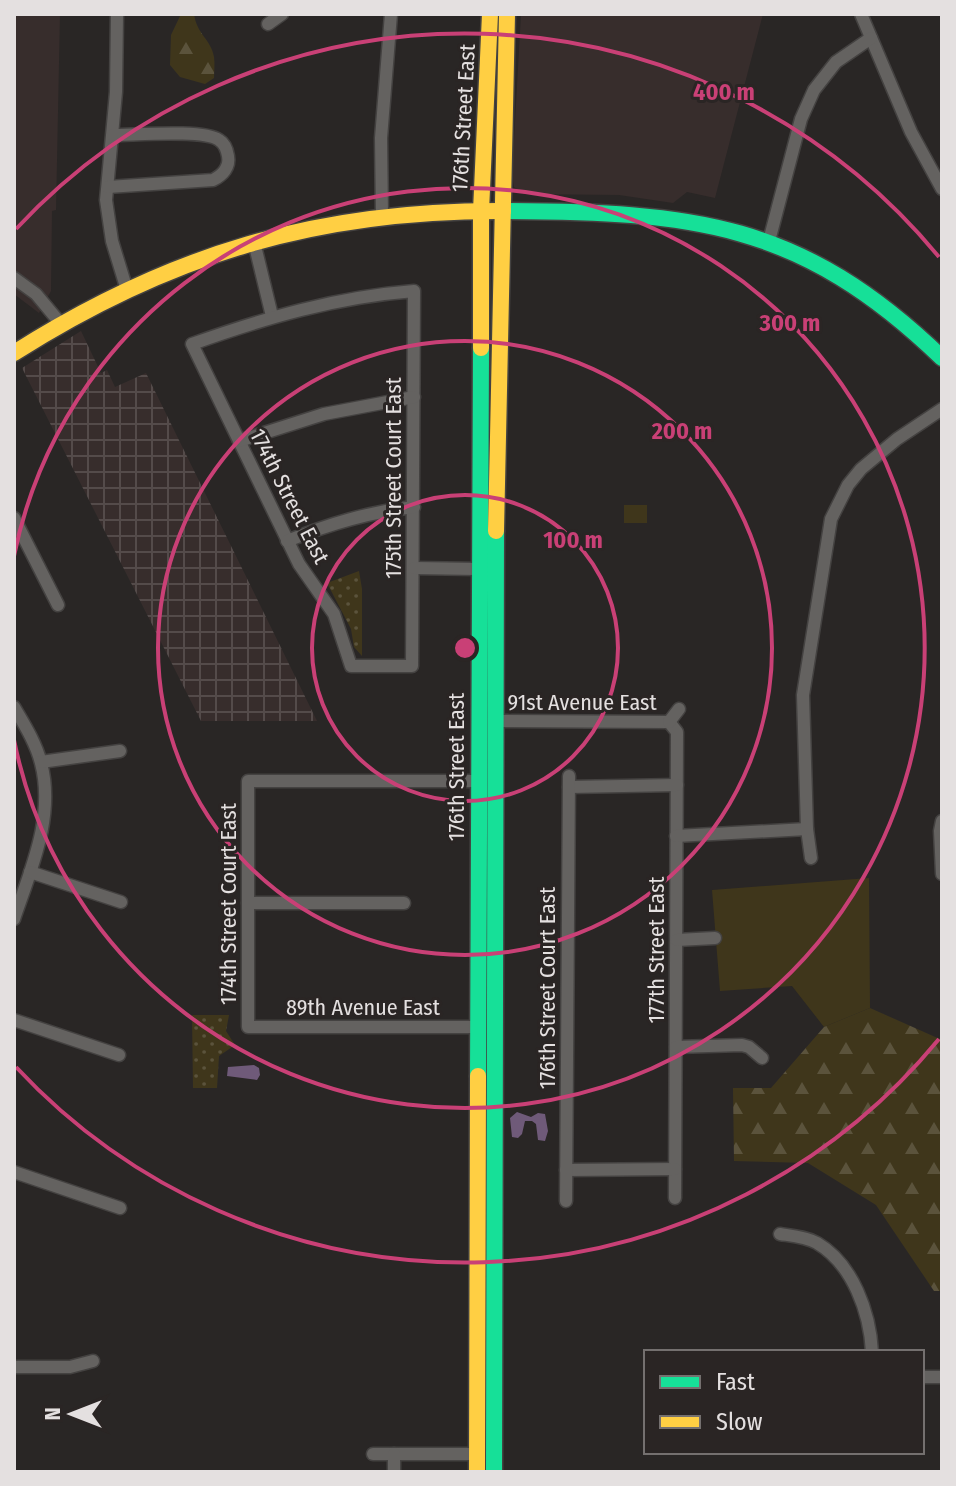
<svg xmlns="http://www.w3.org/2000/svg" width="956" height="1486" viewBox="0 0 956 1486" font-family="'Fira Sans Condensed',sans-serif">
  <defs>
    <pattern id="industrial-grid" width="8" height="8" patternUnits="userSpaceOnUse" patternTransform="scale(2)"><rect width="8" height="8" fill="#372d2c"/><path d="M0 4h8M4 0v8" fill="none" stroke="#544b4a"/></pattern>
    <pattern id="forest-firs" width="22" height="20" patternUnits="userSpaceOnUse" patternTransform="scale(2)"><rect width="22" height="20" fill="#3f361b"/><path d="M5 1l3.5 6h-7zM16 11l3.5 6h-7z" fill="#5b533c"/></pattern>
    <pattern id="park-dots" width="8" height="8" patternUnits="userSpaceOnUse" patternTransform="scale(2)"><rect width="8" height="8" fill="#3f361b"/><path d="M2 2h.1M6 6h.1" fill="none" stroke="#5b533c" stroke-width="1.8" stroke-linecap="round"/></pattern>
  </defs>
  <rect width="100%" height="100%" fill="#292625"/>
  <g fill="#372d2c">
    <polygon points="14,14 60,14 56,210 52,211 51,291 39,313 14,294"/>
    <polygon points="521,14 763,14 715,198 687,192 673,203 619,195 524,194 514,187 512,176"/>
  </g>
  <polygon fill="url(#industrial-grid)" points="81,331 101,373 107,370 115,387 146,373 317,721 201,721 22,368"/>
  <g fill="#3f361b">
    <rect x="624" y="505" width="23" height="18"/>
    <polygon points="869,878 870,1008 824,1027 792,986 720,991 712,890"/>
  </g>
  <g fill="url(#forest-firs)">
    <path d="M 181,14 L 194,14 C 197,35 211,39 214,57 C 215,64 214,72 214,78 L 205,84 L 180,77 L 170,65 L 171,35 Z"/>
    <polygon points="870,1008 942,1040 942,1291 934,1291 876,1205 808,1163 734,1161 733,1088 771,1088 824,1027"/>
  </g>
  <g fill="url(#park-dots)">
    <polygon points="359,571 362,589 362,656 354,647 351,629 327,583"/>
    <polygon points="192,1015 229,1015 226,1031 235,1045 219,1056 217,1088 193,1088"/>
  </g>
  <g fill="#6f5a79">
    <polygon points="254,1065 259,1068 260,1075 257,1080 227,1076 228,1067"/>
    <polygon points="517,1112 531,1117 538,1113 545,1114 548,1131 545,1141 538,1140 536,1124 532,1121 525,1121 522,1134 518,1138 512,1137 510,1118"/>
  </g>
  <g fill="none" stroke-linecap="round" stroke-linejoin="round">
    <defs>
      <g id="street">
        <polyline points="117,14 116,92 106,200 112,241 127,290"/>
        <polyline points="861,14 911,132 942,189"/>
        <polyline points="268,24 282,14"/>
        <path d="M 108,187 L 213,180 C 223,175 230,167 228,156 C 227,150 224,143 219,140 C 204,129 135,135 113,135"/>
        <polyline points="382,216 381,138 391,14"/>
        <polyline points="769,241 801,119 814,90 836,62 871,38"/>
        <polyline points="254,242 272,316"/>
        <polyline points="14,278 36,294 61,324"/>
        <path d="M 414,291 L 412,666 L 351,666 L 334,614 L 299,564 L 192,344 C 265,318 336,297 414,291 Z"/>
        <polyline points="239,441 324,414 414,397"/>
        <polyline points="14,518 58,605"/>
        <path d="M 287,541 C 329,524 368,512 414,507"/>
        <polyline points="414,568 478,569"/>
        <path d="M 14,707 C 24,724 36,743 41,763 C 55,816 31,869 14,919"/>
        <polyline points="495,721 669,722"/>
        <polyline points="669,722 677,732 675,1198"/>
        <polyline points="669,722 679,709"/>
        <polyline points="41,762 120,751"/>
        <polyline points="569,787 677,785"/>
        <polyline points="942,821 940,831 942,874"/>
        <polyline points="676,836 807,829"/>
        <polyline points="811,858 807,829 803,695 831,519 848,485 861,469 897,439 942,409"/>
        <polyline points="30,872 121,902"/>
        <polyline points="248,903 404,903"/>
        <polyline points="677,940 715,938"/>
        <polyline points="14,1020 119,1055"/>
        <polyline points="477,1027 248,1027 248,781 478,781"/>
        <polyline points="676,1047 742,1045 749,1047 762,1058"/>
        <polyline points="566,1170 675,1169"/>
        <polyline points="14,1172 120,1208"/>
        <polyline points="566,1201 569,776"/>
        <path d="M 780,1234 C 793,1236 806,1237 817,1243 C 853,1264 870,1313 872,1352"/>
        <polyline points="14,1367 70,1367 93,1361"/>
        <polyline points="922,1377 942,1377"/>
        <polyline points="373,1454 476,1454"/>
        <polyline points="394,1454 394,1472"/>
      </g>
      <g id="fast">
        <path d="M 503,211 C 692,212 800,221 942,358"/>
        <polyline points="478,1076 481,348"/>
        <polyline points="494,1472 496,531"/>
      </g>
      <g id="slow">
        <polyline points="481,348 481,211 490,14"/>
        <path d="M 14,353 C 170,254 318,210 503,211"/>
        <polyline points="496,531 507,14"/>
        <polyline points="477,1472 478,1076"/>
      </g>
    </defs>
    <use href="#street" stroke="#444241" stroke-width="15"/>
    <use href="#fast" stroke="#444241" stroke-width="19"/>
    <use href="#slow" stroke="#444241" stroke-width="19"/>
    <use href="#street" stroke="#646260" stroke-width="12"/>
    <use href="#fast" stroke="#16e098" stroke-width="16"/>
    <use href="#slow" stroke="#ffcf43" stroke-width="16"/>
  </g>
  <g fill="none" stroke="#c94076" stroke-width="4">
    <circle cx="465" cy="648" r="153"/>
    <circle cx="465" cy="648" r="307"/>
    <path d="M14 556A460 460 0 1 1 14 740"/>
    <path d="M939 1039A614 614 0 0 1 16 1067M16 229A614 614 0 0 1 939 257"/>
  </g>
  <g text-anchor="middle" stroke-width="6" stroke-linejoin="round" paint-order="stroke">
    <g font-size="22" fill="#e4e0e0" stroke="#2a2524">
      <text transform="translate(463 118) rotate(-87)" y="8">176th Street East</text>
      <text transform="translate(393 478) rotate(-90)" y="8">175th Street Court East</text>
      <text transform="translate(290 496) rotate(63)" y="8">174th Street East</text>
      <text x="582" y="710">91st Avenue East</text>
      <text transform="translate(456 767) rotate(-90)" y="8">176th Street East</text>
      <text transform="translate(228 904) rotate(-90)" y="8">174th Street Court East</text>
      <text transform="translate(656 950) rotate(-90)" y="8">177th Street East</text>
      <text transform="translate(547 988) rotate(-90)" y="8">176th Street Court East</text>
      <text x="363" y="1015">89th Avenue East</text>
    </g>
  </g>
  <circle cx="465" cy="648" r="12" fill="#c94076" stroke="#2a2524" stroke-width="4"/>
  <g font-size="24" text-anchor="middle" font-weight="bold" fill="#c94076" stroke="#2a2524" stroke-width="6" stroke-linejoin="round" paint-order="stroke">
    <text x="724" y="100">400 m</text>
    <text x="790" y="331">300 m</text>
    <text x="682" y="439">200 m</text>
    <text x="573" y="548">100 m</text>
  </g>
  <rect width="956" height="1486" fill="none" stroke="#e4e0e0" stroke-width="32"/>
  <rect x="644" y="1350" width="280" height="104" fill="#2a2524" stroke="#74706f" stroke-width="2"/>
  <rect x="660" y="1376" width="40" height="12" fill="#16e098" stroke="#74706f" stroke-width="2"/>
  <text x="716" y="1390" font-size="24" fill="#e4e0e0">Fast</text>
  <rect x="660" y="1416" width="40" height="12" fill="#ffcf43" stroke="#74706f" stroke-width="2"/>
  <text x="716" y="1430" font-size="24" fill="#e4e0e0">Slow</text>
  <g transform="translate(72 1414) rotate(270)" stroke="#2a2524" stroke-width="6" paint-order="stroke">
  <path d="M0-6L14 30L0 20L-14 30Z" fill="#e4e0e0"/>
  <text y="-12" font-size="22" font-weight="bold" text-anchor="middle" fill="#e4e0e0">N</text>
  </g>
</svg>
